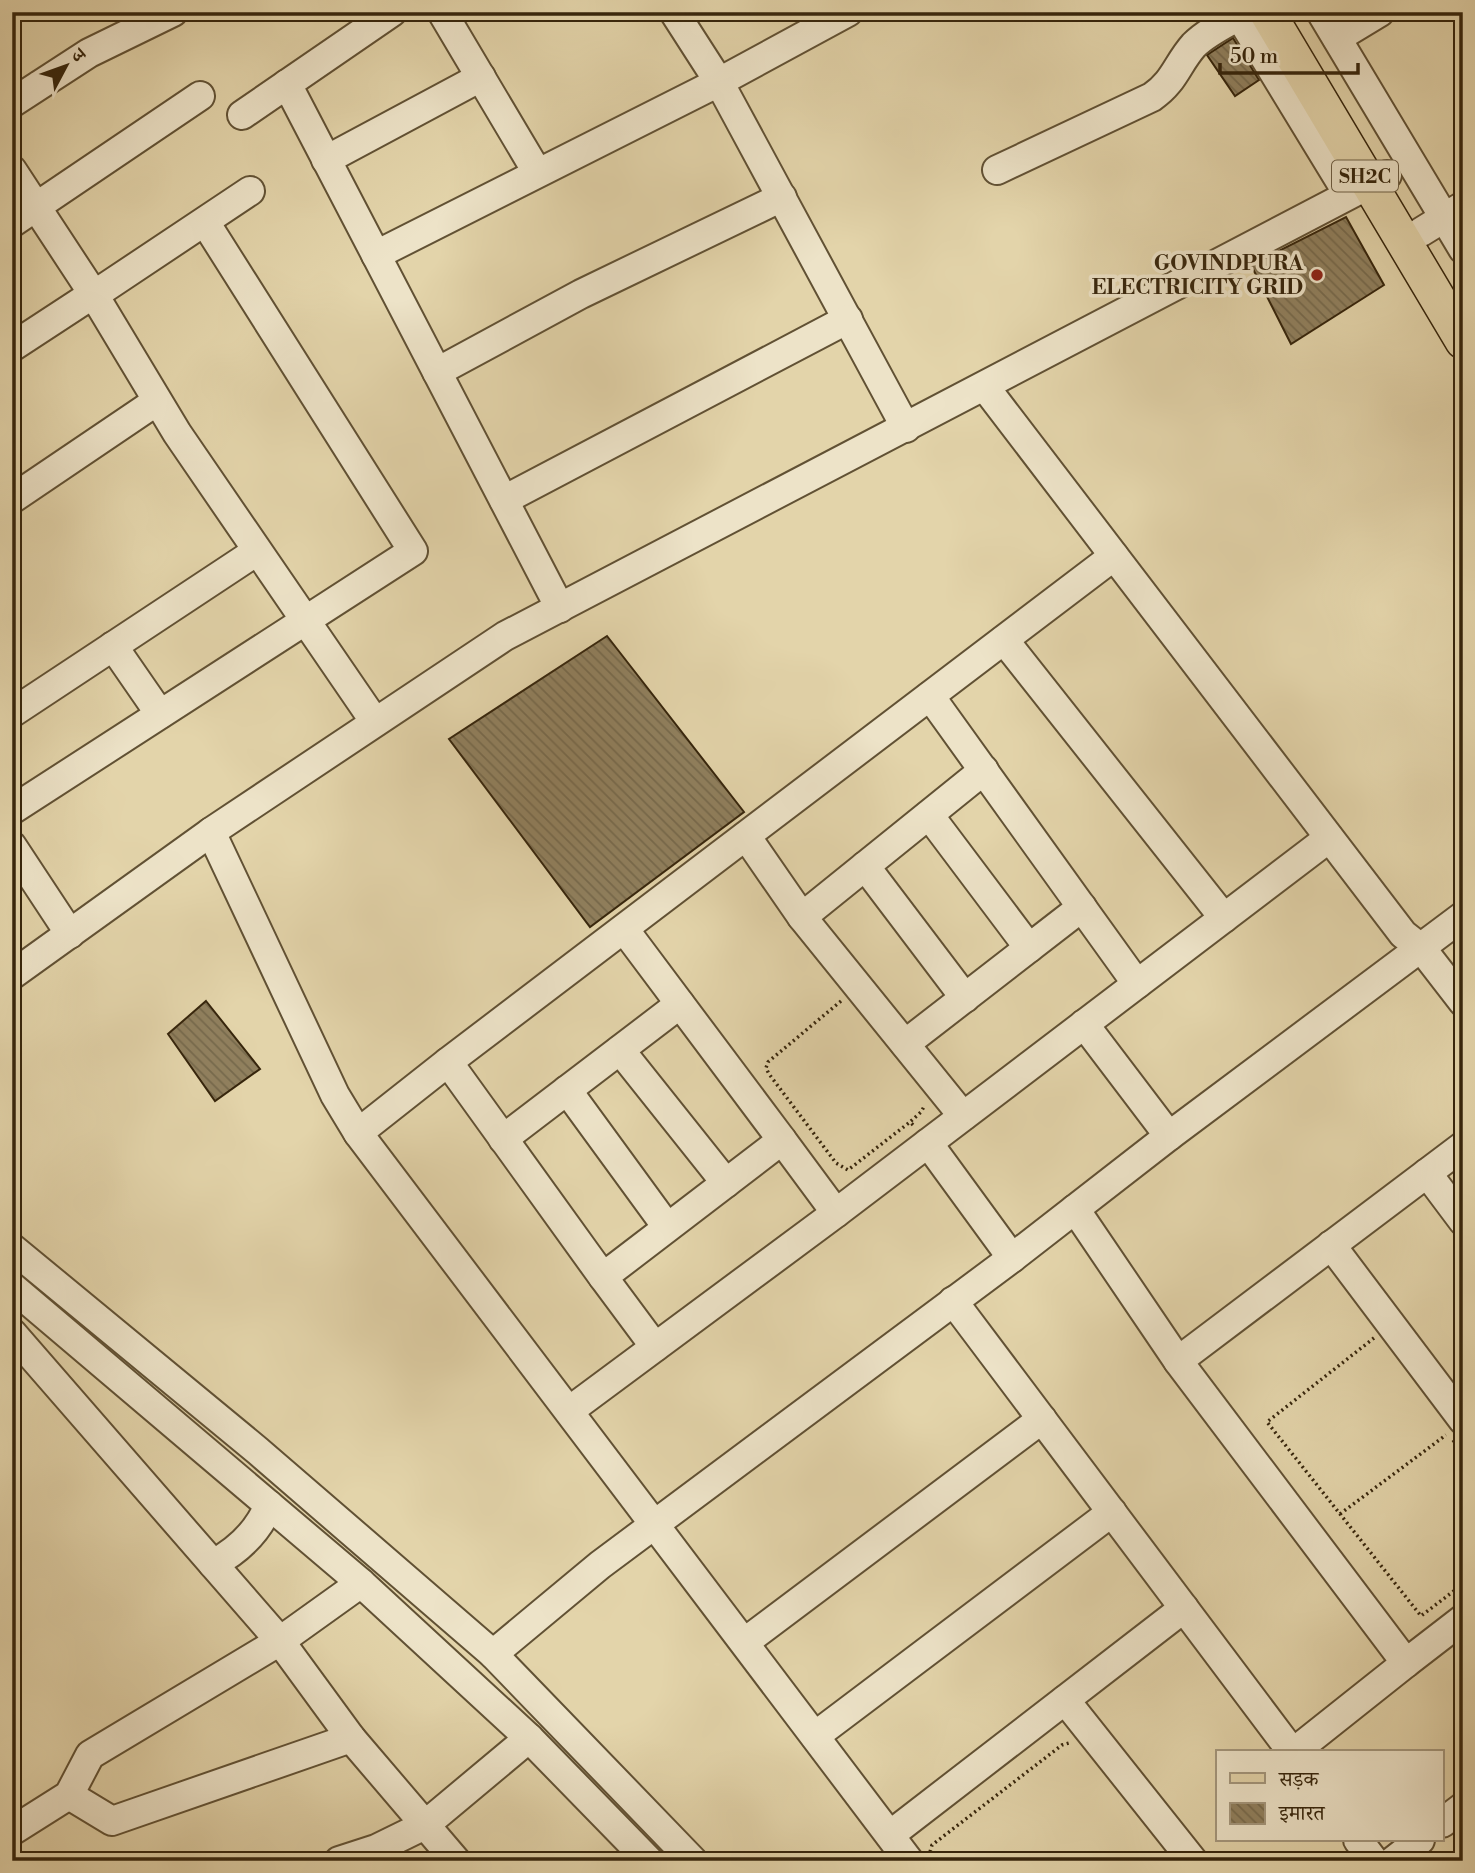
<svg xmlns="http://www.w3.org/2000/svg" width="1475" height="1873" viewBox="0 0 1475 1873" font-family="'Libre Bodoni','Noto Serif Devanagari',serif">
  <defs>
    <pattern id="building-back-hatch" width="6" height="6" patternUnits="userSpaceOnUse" patternTransform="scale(1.75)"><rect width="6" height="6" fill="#90805e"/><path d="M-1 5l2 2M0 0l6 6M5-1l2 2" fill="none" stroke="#76694c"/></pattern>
  </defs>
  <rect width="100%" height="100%" fill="#e3d4aa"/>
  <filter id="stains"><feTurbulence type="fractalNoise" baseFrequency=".00286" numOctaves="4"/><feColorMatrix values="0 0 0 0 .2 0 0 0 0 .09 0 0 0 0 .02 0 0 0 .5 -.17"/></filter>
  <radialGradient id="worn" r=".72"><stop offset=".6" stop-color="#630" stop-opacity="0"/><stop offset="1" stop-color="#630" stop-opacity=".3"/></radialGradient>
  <g fill="url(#building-back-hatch)" stroke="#36250c" stroke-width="2">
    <polygon points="1233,38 1259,80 1235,96 1207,55"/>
    <polygon points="1346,217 1384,285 1291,344 1251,265"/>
    <polygon points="607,636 744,812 590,927 449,739"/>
    <polygon points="206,1001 260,1069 215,1101 168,1034"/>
  </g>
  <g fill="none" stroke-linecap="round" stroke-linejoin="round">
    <defs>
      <g id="minor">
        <polyline points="442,12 537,172"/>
        <polyline points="674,12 719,82 906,428"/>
        <polyline points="1237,12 1348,194"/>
        <polyline points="1321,12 1463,249"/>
        <polyline points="1337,38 1380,12"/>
        <polyline points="287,84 560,608"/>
        <polyline points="12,103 89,53 173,12"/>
        <polyline points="242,115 392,12"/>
        <polyline points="326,160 481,77"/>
        <polyline points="12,170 94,295 177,433 375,722"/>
        <path d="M 997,170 L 1152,97 C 1175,81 1177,64 1194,45 C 1208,31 1229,22 1246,12"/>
        <polyline points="12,223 200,96"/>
        <polyline points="1421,232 1463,206"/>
        <polyline points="376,255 719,82 848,12"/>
        <polyline points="94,295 250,191"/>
        <polyline points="12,347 93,294"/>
        <polyline points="437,372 581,294 782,197"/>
        <polyline points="985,387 1403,934 1422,949 1463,1002"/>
        <polyline points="12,499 157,401"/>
        <polyline points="504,500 848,319"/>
        <polyline points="1004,640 1224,918"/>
        <polyline points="113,646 160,714"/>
        <polyline points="930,696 1137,984"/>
        <polyline points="12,713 257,551"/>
        <polyline points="12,810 413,551 205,222"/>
        <polyline points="929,815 1029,948"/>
        <polyline points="211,832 335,1095 358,1133"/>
        <polyline points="746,836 802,917 984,770"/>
        <polyline points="12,846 70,934"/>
        <polyline points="865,866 965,998"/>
        <polyline points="802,917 963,1116"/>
        <polyline points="624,929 782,1140"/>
        <polyline points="12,975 211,832 505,636 1387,175"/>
        <polyline points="1084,1024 1169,1136"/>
        <polyline points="905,1044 1082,907"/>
        <polyline points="620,1050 726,1183"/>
        <polyline points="448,1062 603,1277 782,1140 836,1213"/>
        <polyline points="567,1090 667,1227"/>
        <polyline points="503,1139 680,1004"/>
        <polyline points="928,1143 1012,1258"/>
        <polyline points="1463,1146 1178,1361 1406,1663 1463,1619"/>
        <polyline points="1427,1173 1463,1221"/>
        <polyline points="1075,1209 1178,1361"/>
        <polyline points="1331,1245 1463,1420"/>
        <polyline points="12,1248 258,1451 493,1654 693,1861"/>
        <polyline points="603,1277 655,1347"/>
        <polyline points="12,1287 361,1583 529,1738 649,1861"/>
        <polyline points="953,1301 1292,1752"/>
        <polyline points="12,1333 280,1641 351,1738 456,1861"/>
        <polyline points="569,1411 836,1213 1329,838"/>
        <path d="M 213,1564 C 239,1550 258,1532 269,1505"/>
        <polyline points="745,1642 1042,1419"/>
        <polyline points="493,1654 600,1565 1012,1258 1169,1136 1463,916"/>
        <polyline points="1065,1700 1193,1861"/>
        <polyline points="815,1736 1112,1512"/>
        <polyline points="1294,1752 1406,1663"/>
        <polyline points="69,1795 112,1821 351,1738"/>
        <polyline points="1442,1823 1463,1807"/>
        <polyline points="12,1831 69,1795 90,1755 280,1641 361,1583"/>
        <polyline points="890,1835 1184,1608"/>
        <polyline points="1358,1840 1374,1861"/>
        <polyline points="339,1861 376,1849 425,1825 529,1738"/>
        <polyline points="909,1861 358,1133 448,1062 1114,556"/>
        <polyline points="1393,1861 1420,1840"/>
      </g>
      <polyline id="major" points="1267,12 1463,341"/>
    </defs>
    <use href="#minor" stroke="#615134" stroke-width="32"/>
    <use href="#major" stroke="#36250c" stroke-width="38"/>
    <g stroke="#36250c" stroke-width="3.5" stroke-dasharray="2 3.5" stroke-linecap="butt">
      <polyline points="841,1001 768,1062 766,1068 769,1074 836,1163 848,1170 910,1122"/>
      <polyline points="913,1125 910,1122 921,1112 925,1105"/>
      <polyline points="1374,1338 1267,1422 1421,1616 1463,1584"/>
      <polyline points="1453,1440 1463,1453"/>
      <polyline points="1340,1514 1446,1435"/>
      <polyline points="936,1861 930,1852 932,1845 1062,1745 1069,1743"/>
    </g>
    <use href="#minor" stroke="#ede3c8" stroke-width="28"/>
    <use href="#major" stroke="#e3d4aa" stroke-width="35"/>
  </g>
  <circle fill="#8f2418" stroke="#ede3c8" stroke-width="2.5" cx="1317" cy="275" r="7"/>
  <g text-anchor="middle" stroke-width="7" stroke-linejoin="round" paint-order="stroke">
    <rect fill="#ede3c8" stroke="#6d5e44" stroke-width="2" x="1332" y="160.5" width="66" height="31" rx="5"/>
    <g font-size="19" font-weight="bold" fill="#36250c">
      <text x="1365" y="183">SH2C</text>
    </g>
    <g font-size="21" font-weight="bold" fill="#36250c" stroke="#ede3c8" text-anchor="end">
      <text x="1303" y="270">GOVINDPURA<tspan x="1303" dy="24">ELECTRICITY GRID</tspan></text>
    </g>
  </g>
  <rect width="1475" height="1873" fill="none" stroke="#e3d4aa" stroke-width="42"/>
  <rect x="14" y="14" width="1447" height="1845" fill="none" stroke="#36250c" stroke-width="3.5"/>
  <rect x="21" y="21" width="1433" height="1831" fill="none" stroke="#36250c" stroke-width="2"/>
  <rect x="1216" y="1750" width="228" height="91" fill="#ede3c8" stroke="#a4977d" stroke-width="2"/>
  <rect x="1230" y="1773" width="35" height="10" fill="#e3d4aa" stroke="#a4977d" stroke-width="2"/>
  <text x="1279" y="1786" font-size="21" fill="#36250c">सड़क</text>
  <rect x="1230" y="1803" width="35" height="21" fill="url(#building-back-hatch)" stroke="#a4977d" stroke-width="2"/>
  <text x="1279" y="1820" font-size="21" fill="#36250c">इमारत</text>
  <g transform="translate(66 66) rotate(49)" stroke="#ede3c8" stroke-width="5" paint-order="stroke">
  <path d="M0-5L12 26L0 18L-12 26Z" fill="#36250c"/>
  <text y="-10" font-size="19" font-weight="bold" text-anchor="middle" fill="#36250c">उ</text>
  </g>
  <path d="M1220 63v10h138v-10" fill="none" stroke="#36250c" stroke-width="3.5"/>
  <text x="1230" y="63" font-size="21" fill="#36250c" stroke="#ede3c8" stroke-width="5" paint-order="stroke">50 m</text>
  <rect width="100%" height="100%" filter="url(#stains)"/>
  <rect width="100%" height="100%" fill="url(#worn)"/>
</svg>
